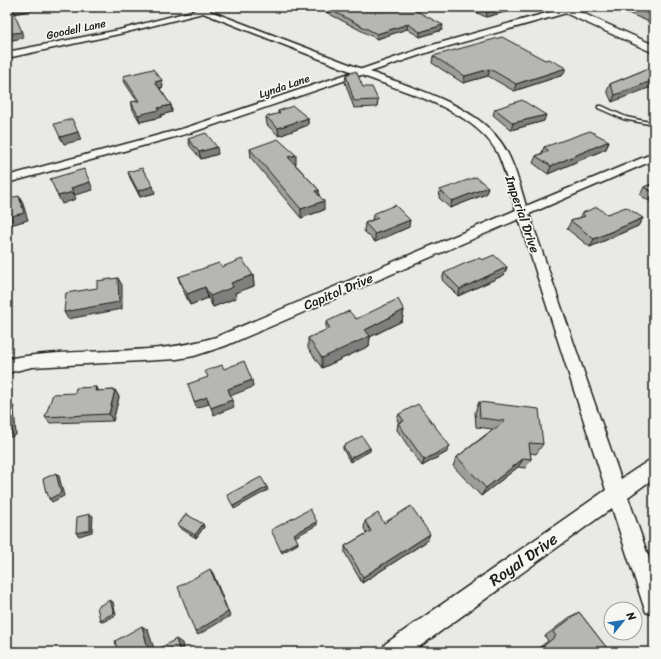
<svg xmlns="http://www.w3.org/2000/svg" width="661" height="659" viewBox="0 0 661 659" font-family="Sriracha,sans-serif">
  <rect width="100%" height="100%" fill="#e9e9e5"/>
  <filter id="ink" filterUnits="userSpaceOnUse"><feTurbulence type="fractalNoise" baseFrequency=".025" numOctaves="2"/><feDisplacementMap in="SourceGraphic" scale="8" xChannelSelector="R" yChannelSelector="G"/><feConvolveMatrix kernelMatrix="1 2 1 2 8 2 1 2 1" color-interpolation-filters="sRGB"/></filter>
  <g filter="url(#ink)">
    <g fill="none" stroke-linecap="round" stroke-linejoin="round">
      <defs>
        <polygon id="service" points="598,106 602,106 626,117 654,123 654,125 623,119 598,108"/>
        <path id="minor" d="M 190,7 L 210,8 L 210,11 L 362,69 L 429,46 L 564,8 L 570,8 L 570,12 L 435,50 L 370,72 C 415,89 486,107 508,154 C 516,170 521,189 526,206 L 654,153 L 654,160 L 529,214 L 621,479 L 648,461 L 654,458 L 654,478 L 628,497 L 654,573 L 654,615 L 646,612 L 643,604 L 612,508 L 412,652 L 382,652 L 385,644 L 606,490 L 519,219 L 225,346 L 194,356 L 177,359 L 32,367 L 7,373 L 7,359 C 76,346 148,358 216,337 L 516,210 C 510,193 505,168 497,152 C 473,109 404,92 361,75 L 193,132 L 7,183 L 7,176 L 185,128 L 353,72 L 203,13 L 119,34 L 7,58 L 7,52 L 119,30 L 196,10 Z"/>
        <polygon id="secondary" points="555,7 569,7 654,45 654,53 556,9"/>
      </defs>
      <use href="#service" stroke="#1c1c1c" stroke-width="3"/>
      <use href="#minor" stroke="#1c1c1c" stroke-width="3"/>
      <use href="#secondary" stroke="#1c1c1c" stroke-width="3"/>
      <use href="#service" fill="#f6f6f2" fill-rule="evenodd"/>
      <use href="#minor" fill="#f6f6f2" fill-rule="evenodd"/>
      <use href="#secondary" fill="#f6f6f2" fill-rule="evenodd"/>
    </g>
    <g fill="#9d9d9a" stroke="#1c1c1c">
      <polygon points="291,7 326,7 328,8 330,8 328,7 409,7 442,30 420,37 407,29 377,39 318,8 300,13"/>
      <polygon points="464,7 517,7 516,9 486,17"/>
      <polygon points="614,7 654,7 654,24"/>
      <polygon points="433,56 545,60 563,75 514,91 488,76 463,83 432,63"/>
      <polygon points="654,66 612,102 607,91 610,84"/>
      <polygon points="346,75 363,87 378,100 377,107 354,108 345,82"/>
      <polygon points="123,76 163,87 160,89 171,105 172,112 161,115 161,117 140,122 133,110 131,102 137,101 125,83"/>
      <polygon points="495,109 544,121 511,130 493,115"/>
      <polygon points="278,111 308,118 308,125 279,136 267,125 266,117 278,114"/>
      <polygon points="188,139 218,154 201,159 190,146"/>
      <polygon points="609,141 606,149 548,174 533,163 536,156 542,153 544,147"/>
      <polygon points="250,149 296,164 295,164 319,190 319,195 324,210 301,218 251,158"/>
      <polygon points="128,172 155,193 140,197 130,178"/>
      <polygon points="654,183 654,204 640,195 644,187"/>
      <polygon points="440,190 486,194 450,208 439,198"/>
      <polygon points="582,213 607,214 643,218 638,226 590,247 567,229 571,221 580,218"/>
      <polygon points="373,214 409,227 375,242 364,231 365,223 372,220"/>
      <polygon points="222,267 253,275 254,286 235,293 236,298 213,307 208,298 190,305 182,288 178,277"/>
      <polygon points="507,267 504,275 458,296 442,280 444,273"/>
      <polygon points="654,275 654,286 649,282"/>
      <polygon points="404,310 402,321 370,337 369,346 322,368 308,348 308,338 326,330 326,322 356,319"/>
      <polygon points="654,364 654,370 651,368"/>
      <polygon points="96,387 99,391 115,390 119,397 113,421 50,423 45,417 75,393"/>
      <polygon points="479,402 543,444 536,454 530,453 531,459 525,468 518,467 481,496 453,466 457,457 493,429 476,427 475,412"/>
      <polygon points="399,414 447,452 422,466 397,430 398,423 399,423 397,420"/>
      <polygon points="343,446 370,448 370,451 350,462 343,449"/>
      <polygon points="365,521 384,523 427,541 362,583 345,553 345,546 367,533 364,529"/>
      <polygon points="203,524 204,527 196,538 180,528 178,525"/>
      <polygon points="579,612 610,652 533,652 548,641 545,636 570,617"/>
    </g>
    <g fill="#7f7f7d" stroke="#1c1c1c">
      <polygon points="16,7 33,7 34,10 14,14 24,38 7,41 7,34 12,8"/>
      <polygon points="303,7 318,7 318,8 300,13 300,8"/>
      <polygon points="502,7 517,7 516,9 486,17 487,11"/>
      <polygon points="408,24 407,29 377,39 377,34"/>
      <polygon points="443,25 442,30 420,37 420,32"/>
      <polygon points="566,68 563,75 514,91 516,84"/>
      <polygon points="490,69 488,76 463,83 465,76"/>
      <polygon points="162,80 163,87 157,89 155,82"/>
      <polygon points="654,80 654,86 612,102 615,95"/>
      <polygon points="171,105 172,112 161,115 161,117 140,122 138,115 158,108"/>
      <polygon points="546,115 544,121 511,130 513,123"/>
      <polygon points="308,118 308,125 279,136 278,128"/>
      <polygon points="78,132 81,140 64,144 60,137"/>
      <polygon points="609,141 606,149 548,174 551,166"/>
      <polygon points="217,147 218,154 201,159 199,152"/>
      <polygon points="296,155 296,164 289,166 288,157"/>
      <polygon points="90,182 93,190 75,195 71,188"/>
      <polygon points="153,186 155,193 140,197 138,191"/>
      <polygon points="488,187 486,194 450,208 452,201"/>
      <polygon points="319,190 319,199 315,191"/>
      <polygon points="73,192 76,199 62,204 58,196"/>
      <polygon points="19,196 23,204 28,220 7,226 7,217"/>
      <polygon points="324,201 324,210 301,218 301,209"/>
      <polygon points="643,218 638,226 590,247 594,239"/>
      <polygon points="410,220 409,227 375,242 375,234"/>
      <polygon points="507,267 504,275 458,296 460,289"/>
      <polygon points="253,275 254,286 235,293 236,298 213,307 210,296 231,283"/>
      <polygon points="118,278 122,285 122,309 68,319 64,312"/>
      <polygon points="205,287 208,298 190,305 187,294"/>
      <polygon points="404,310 402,321 370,337 369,346 322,368 322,358 365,330"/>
      <polygon points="7,314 8,315 9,331 7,331"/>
      <polygon points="252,380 253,387 230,396 228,389"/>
      <polygon points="96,387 101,394 95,391"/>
      <polygon points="115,390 119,397 113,421 109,414"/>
      <polygon points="207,397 209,404 197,408 194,402"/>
      <polygon points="7,399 14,407 16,435 7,438"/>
      <polygon points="232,400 234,407 214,415 211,408"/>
      <polygon points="450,446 447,452 422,466 424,460"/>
      <polygon points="370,448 370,451 350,462 350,458"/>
      <polygon points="524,458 518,467 481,496 486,488"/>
      <polygon points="56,473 59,476 64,496 52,502 49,499"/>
      <polygon points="267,487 268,490 234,509 233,506"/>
      <polygon points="90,514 93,516 92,532 79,536 76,533"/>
      <polygon points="317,522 317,525 295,537 294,534"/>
      <polygon points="203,524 204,527 196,538 195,535"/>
      <polygon points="430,534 427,541 362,583 363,577"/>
      <polygon points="298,542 298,544 282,553 281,551"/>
      <polygon points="210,569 213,573 230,616 198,635 195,632"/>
      <polygon points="110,600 113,602 116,615 103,622 100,620"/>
      <polygon points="142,626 148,630 155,652 149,652"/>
      <polygon points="176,639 182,643 184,652 180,652"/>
    </g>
    <g fill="#b6b6b3" stroke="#1c1c1c">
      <polygon points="7,7 16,7 12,8 22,32 7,34"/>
      <polygon points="325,7 328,8 333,7 409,7 443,25 420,32 408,24 377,34"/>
      <polygon points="478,7 502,7 487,11"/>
      <polygon points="632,7 654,7 654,16"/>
      <polygon points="502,37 545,60 549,59 566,68 516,84 490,69 465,76 433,56"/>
      <polygon points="654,66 654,80 615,95 610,84"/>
      <polygon points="153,69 162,80 155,82 171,105 158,108 159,110 138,115 131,102 139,101 123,76"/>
      <polygon points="356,71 363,87 372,87 378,100 354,101 346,75"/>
      <polygon points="522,100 546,115 513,123 495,109"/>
      <polygon points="293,106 308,118 278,128 266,117 280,113 278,111"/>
      <polygon points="72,119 78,132 60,137 54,124"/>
      <polygon points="590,131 609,141 551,166 536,156 549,151 544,147"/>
      <polygon points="206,133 217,147 199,152 188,139"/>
      <polygon points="278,139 296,155 288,157 319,190 315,191 324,201 301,209 250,149"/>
      <polygon points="142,168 153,186 138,191 128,172"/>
      <polygon points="84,169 90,182 71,188 73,192 58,196 50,179"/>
      <polygon points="476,177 488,187 452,201 440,190"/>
      <polygon points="654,183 654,193 644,187"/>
      <polygon points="19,196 24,213 7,217 7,199"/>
      <polygon points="395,205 410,220 375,234 365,223 378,218 373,214"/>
      <polygon points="597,207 607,214 626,207 643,218 594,239 571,221 585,216 582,213"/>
      <polygon points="494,255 507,267 460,289 444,273 466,263 480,258 482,260"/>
      <polygon points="242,259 253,275 231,283 233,287 210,296 205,287 187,294 178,277 219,263 222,267"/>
      <polygon points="118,278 119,302 64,312 66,293 97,288 97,281"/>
      <polygon points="398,299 404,310 365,330 370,336 322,358 308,338 330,328 326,322 349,311 356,319"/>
      <polygon points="244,361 252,380 228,389 232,400 211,408 207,397 194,402 188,384 208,377 205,371 222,365 224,369"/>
      <polygon points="96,387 95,391 115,390 109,414 45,417 53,394 75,393 76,388"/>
      <polygon points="479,402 539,409 543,444 529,443 531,459 524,458 486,488 457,457 505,421 480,418"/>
      <polygon points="418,404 450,446 424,460 398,423 404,421 399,414"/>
      <polygon points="362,436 370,448 350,458 343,446"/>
      <polygon points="56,473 61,493 49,499 47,492 46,493 43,479"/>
      <polygon points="261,477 267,487 233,506 227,495"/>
      <polygon points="411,506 430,534 363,577 345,546 371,531 365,521 378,513 384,523"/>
      <polygon points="310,509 317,522 294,534 298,542 281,551 271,530"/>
      <polygon points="90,514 90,530 76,533 77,517"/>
      <polygon points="186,514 203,524 195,535 178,525"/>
      <polygon points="210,569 228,612 195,632 178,587"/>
      <polygon points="110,600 114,613 100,620 97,607"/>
      <polygon points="579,612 610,652 536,652 556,636 553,632"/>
      <polygon points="142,626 149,652 118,652 115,641"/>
      <polygon points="176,639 180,652 153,652"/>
    </g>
  </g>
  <g text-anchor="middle" stroke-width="3.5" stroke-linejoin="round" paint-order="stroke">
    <g font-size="11" fill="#1c1c1c" stroke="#f6f6f2">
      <text transform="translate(76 29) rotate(-12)" y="4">Goodell Lane</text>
      <text transform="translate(284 86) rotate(-19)" y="4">Lynda Lane</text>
    </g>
    <g font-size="13" fill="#1c1c1c" stroke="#f6f6f2">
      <text transform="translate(523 214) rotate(71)" y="5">Imperial Drive</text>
      <text transform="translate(338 291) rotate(-23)" y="5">Capitol Drive</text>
    </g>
    <g font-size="16" fill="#1c1c1c" stroke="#f6f6f2">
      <text transform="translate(523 559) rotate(-35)" y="6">Royal Drive</text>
    </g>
  </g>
  <rect width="661" height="659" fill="none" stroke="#f6f6f2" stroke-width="24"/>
  <rect x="12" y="12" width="637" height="635" fill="none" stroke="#1c1c1c" stroke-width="1.5" filter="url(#ink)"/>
  <g transform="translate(623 621) rotate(60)"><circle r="19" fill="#f6f6f2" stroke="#9f9f9c"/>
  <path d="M0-3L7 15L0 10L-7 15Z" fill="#1f6fb2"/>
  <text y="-6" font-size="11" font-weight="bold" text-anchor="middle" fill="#1c1c1c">N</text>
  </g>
</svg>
